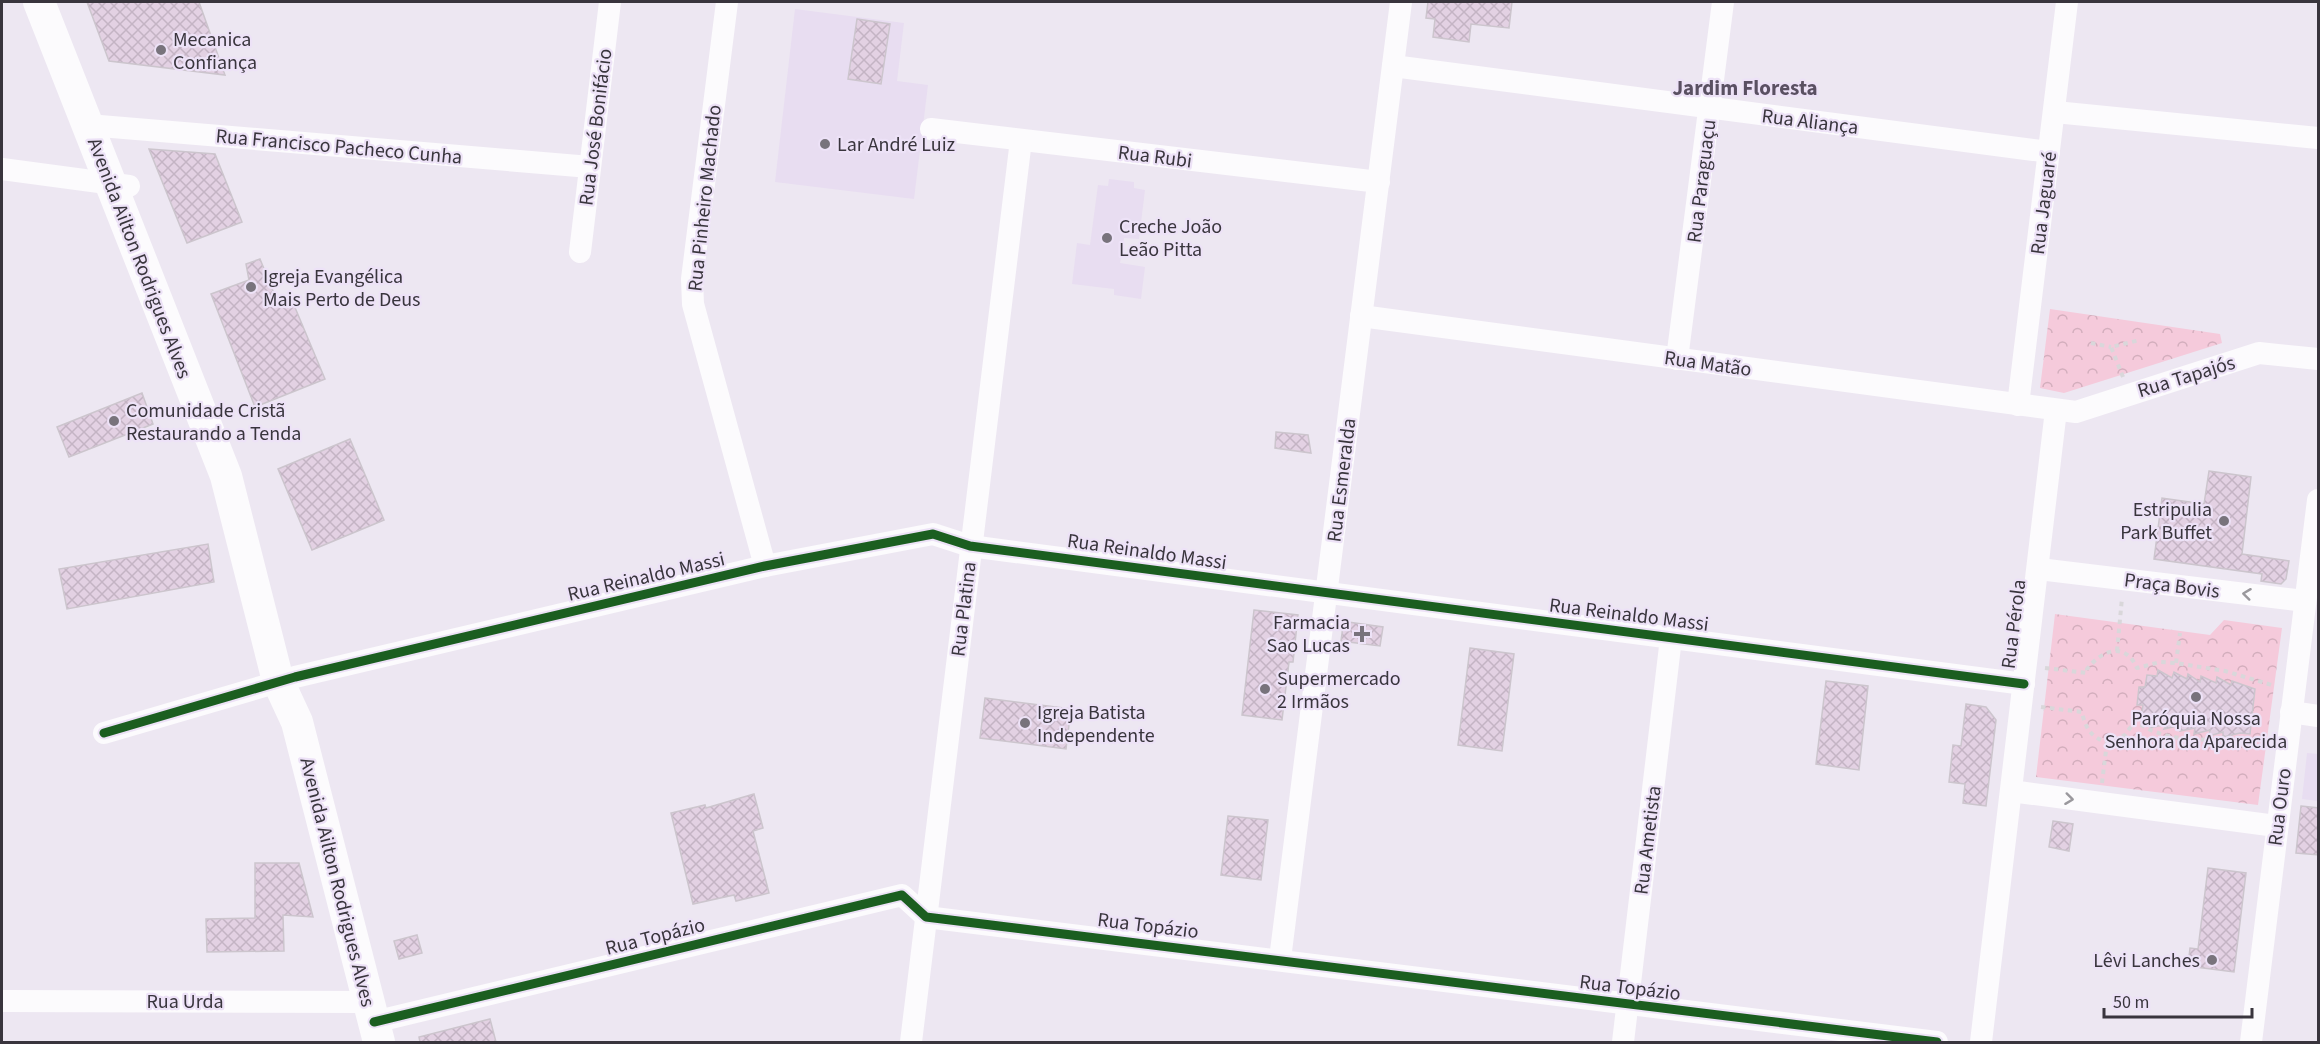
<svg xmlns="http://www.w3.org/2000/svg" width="2320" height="1044" viewBox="0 0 2320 1044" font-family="'Source Sans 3',sans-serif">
  <defs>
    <pattern id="forest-crowns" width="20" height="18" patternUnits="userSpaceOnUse" patternTransform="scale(1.5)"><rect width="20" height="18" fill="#f5cadb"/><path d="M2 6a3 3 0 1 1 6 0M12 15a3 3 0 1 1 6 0" fill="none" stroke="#d3aebd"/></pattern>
    <pattern id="building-cross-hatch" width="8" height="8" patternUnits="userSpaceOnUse" patternTransform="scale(1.5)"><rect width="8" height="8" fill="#e3d1e3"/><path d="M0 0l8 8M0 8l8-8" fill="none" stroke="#c4b4c4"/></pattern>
  </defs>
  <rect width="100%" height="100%" fill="#ede7f2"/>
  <g fill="#e8ddf1">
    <polygon points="795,9 904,23 897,81 928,85 914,199 775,182"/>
    <polygon points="1109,179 1134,182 1134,188 1145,190 1139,239 1124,238 1120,263 1145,267 1141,299 1114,295 1114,289 1072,284 1077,243 1090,245 1098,185 1108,186"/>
    <polygon points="2307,753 2318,754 2318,801 2302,799"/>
  </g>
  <g fill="url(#forest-crowns)">
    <polygon points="2050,309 2220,334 2222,343 2064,393 2040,388"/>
    <polygon points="2055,614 2210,635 2224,620 2282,628 2258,805 2036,777"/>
  </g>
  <g fill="url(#building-cross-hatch)" stroke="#ccc5cd" stroke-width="1.5">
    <polygon points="87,2 199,2 225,75 109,61"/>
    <polygon points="1428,2 1512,2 1509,28 1471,24 1469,42 1433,37 1435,19 1426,18"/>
    <polygon points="857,19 890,24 881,84 848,79"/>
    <polygon points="149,149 215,154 242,222 187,243"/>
    <polygon points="260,259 278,303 291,298 325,379 255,407 211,294 249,280 246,264"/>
    <polygon points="142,393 153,424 69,457 57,427"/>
    <polygon points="1276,432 1308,435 1311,453 1275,448"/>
    <polygon points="350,439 384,520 312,550 278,469"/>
    <polygon points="2209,471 2251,477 2242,554 2289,561 2286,579 2281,584 2261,581 2262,574 2154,559 2162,498 2204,504"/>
    <polygon points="208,544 214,582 67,609 59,569"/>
    <polygon points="1254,610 1298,615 1293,662 1289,662 1282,720 1242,715"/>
    <polygon points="1348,622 1383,627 1380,646 1341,641 1343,626"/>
    <polygon points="1470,648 1514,654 1502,751 1458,745"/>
    <polygon points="2158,670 2172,678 2174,672 2187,679 2188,674 2200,682 2201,676 2216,683 2217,677 2231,685 2232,681 2255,689 2250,734 2240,733 2223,737 2223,732 2209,736 2210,730 2194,734 2195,728 2180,731 2181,725 2164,729 2167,724 2150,728 2152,721 2141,719 2143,705 2137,705 2139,687 2145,687 2147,675 2157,676"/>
    <polygon points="1826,681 1868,686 1859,770 1816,764"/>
    <polygon points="985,698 1071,709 1066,749 980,738"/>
    <polygon points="1966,704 1986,707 1996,720 1986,806 1963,803 1965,784 1949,782 1953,745 1961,746"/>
    <polygon points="754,794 763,828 753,831 769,893 736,901 734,895 693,904 671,813 705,805 706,808"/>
    <polygon points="2301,806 2319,808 2319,855 2296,853"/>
    <polygon points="1228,816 1268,820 1261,880 1221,875"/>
    <polygon points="2053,821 2073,824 2069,851 2049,847"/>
    <polygon points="255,863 299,863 313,917 283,915 284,951 207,952 206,919 255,918"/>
    <polygon points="2208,868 2246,873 2234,972 2188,966 2190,948 2198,949"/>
    <polygon points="417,935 422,953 399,959 394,941"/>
    <polygon points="490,1019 496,1042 420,1042 419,1037"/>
  </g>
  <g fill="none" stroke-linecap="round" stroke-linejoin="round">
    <g stroke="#d9d7da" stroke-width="4" stroke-dasharray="4.5 4.5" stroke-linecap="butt">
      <polyline points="2091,343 2111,347"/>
      <polyline points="2123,377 2111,347 2140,340"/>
      <polyline points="2117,651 2122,598"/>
      <polyline points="2176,663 2180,633"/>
      <path d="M 2045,668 L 2087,673 L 2087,669 C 2102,650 2125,641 2137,668 L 2160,662 L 2176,663 L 2225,671 L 2275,686"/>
      <path d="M 2041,707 L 2082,712 C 2085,727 2091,738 2107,742 L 2125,735 L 2135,721 C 2174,749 2222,736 2268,740"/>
      <polyline points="2102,783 2107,742"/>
    </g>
    <g stroke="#fcfbfd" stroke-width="22">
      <polyline points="727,2 692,279 693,304 765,566"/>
      <polyline points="1393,66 2049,152"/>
      <polyline points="2055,112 2318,138"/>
      <polyline points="88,125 590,167"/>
      <polyline points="931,129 1379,182"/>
      <polyline points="2,169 129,186"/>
      <polyline points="580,252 610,2"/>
      <polyline points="1361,316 2076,412 2259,353 2318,359"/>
      <polyline points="1677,359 1723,2"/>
      <polyline points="2018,405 2067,2"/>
      <polyline points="2039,569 2305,601"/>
      <polyline points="2291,712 2318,716"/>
      <polyline points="104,733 295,677 765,566 933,534 970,546 2024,684"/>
      <polyline points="2011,791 2276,826"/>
      <polyline points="1280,959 1401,2"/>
      <polyline points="2,1001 369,1002"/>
      <polyline points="374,1022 902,895 926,917 1937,1042"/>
      <polyline points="911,1042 1021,140"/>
      <polyline points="1623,1042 1671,638"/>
      <polyline points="1981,1042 2056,410"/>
      <polyline points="2251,1042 2318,500"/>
    </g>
    <polyline stroke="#fcfbfd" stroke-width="32" points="39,2 226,476 278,681 297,722 379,1042"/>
    <defs>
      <g id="cycleway">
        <polyline points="104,733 295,677 765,566 933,534 970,546 2024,684"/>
        <polyline points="374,1022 902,895 926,917 1937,1042"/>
      </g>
    </defs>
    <use href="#cycleway" stroke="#ede2f7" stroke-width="13"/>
    <use href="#cycleway" stroke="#1b5e20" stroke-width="9"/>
  </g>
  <defs><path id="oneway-chevron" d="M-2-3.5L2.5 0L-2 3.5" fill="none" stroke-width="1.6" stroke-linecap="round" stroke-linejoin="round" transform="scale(1.5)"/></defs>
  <g stroke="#9a989d">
    <use href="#oneway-chevron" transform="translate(2247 594) rotate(-173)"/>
    <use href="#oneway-chevron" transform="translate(2069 799) rotate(7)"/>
  </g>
  <g fill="#78737c" stroke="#ede2f7" stroke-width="2">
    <circle cx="161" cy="50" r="6"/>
    <circle cx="825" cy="144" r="6"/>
    <circle cx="1107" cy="238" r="6"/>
    <circle cx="251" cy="287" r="6"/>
    <circle cx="114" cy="421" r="6"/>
    <circle cx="2224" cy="521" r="6"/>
    <path d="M1359 625h6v6h6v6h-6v6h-6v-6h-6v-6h6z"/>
    <circle cx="1265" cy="689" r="6"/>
    <circle cx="2196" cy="697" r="6"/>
    <circle cx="1025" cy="723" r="6"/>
    <circle cx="2212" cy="960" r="6"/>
  </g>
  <g text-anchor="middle" stroke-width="4.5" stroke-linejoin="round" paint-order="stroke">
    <g font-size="20" fill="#39353d" stroke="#ede2f7" text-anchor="start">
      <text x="173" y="46">Mecanica<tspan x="173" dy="23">Confiança</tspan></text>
      <text x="837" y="151">Lar André Luiz</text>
      <text x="1119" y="233">Creche João<tspan x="1119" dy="23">Leão Pitta</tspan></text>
      <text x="263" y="283">Igreja Evangélica<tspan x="263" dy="23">Mais Perto de Deus</tspan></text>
      <text x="126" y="417">Comunidade Cristã<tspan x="126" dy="23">Restaurando a Tenda</tspan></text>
      <text x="2212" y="516" text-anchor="end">Estripulia<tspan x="2212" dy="23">Park Buffet</tspan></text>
      <text x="1350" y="629" text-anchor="end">Farmacia<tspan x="1350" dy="23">Sao Lucas</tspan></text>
      <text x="1277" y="685">Supermercado<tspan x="1277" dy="23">2 Irmãos</tspan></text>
      <text x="1037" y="719">Igreja Batista<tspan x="1037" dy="23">Independente</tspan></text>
      <text x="2196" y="725" text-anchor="middle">Paróquia Nossa<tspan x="2196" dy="23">Senhora da Aparecida</tspan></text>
      <text x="2200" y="967" text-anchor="end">Lêvi Lanches</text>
    </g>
    <g font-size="20" fill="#39353d" stroke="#ede2f7">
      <text transform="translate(1810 121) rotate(7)" y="7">Rua Aliança</text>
      <text transform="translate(595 127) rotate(-83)" y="7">Rua José Bonifácio</text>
      <text transform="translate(339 146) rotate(5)" y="7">Rua Francisco Pacheco Cunha</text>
      <text transform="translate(1155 156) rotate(7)" y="7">Rua Rubi</text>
      <text transform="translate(1701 181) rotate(-83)" y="7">Rua Paraguaçu</text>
      <text transform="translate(704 198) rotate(-84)" y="7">Rua Pinheiro Machado</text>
      <text transform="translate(2043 203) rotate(-83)" y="7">Rua Jaguaré</text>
      <text transform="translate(140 258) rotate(69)" y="7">Avenida Ailton Rodrigues Alves</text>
      <text transform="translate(1708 363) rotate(8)" y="7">Rua Matão</text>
      <text transform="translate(2186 376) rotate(-17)" y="7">Rua Tapajós</text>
      <text transform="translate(1341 480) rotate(-83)" y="7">Rua Esmeralda</text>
      <text transform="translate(1147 551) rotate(8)" y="7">Rua Reinaldo Massi</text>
      <text transform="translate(646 576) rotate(-13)" y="7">Rua Reinaldo Massi</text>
      <text transform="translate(2172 585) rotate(7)" y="7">Praça Bovis</text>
      <text transform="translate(963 609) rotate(-83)" y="7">Rua Platina</text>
      <text transform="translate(1629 614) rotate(7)" y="7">Rua Reinaldo Massi</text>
      <text transform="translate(2013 624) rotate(-83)" y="7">Rua Pérola</text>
      <text transform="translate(2279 807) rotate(-83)" y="7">Rua Ouro</text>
      <text transform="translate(1647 840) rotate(-83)" y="7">Rua Ametista</text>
      <text transform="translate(338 882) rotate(76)" y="7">Avenida Ailton Rodrigues Alves</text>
      <text transform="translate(1148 925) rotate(7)" y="7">Rua Topázio</text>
      <text transform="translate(655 936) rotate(-14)" y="7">Rua Topázio</text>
      <text transform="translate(1630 987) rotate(7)" y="7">Rua Topázio</text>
      <text x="185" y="1008">Rua Urda</text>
    </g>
    <g font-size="21" font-weight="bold" fill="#5a5062" stroke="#ede2f7">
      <text x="1745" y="95">Jardim Floresta</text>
    </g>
  </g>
  <rect width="2320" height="1044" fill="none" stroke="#39353d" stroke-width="6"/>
  <path d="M2104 1008v9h148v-9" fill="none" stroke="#39353d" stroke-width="3"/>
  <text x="2113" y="1008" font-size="18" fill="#39353d" stroke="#ede2f7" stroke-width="4.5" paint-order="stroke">50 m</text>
</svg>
